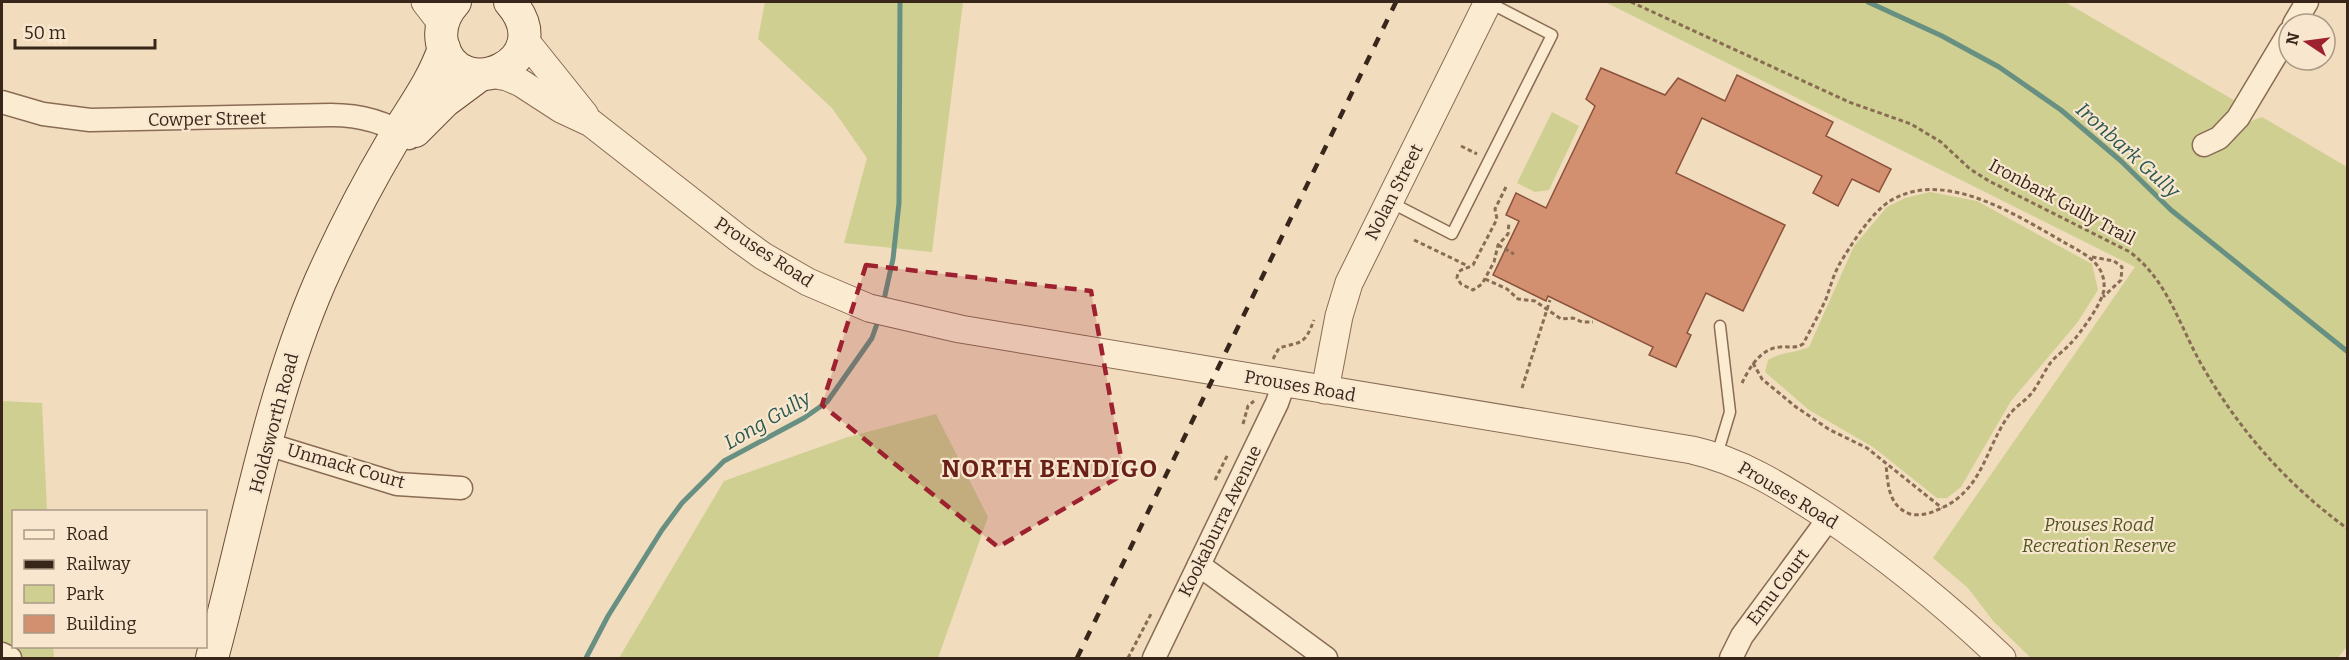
<svg xmlns="http://www.w3.org/2000/svg" width="2349" height="660" viewBox="0 0 2349 660" font-family="Bitter,serif">
  <rect width="100%" height="100%" fill="#f1dcbe"/>
  <g fill="#cecf91">
    <polygon points="765,2 963,2 932,252 844,243 867,158 832,108 758,39"/>
    <polygon points="1605,2 2065,2 2237,102 2246,123 2262,117 2347,167 2348,645 2338,658 2031,658 1994,622 1968,588 1933,558 2135,267"/>
    <polygon points="1552,112 1579,126 1549,190 1535,192 1517,183"/>
    <path d="M 1930,192 L 1977,201 L 2092,264 L 2098,290 L 2077,323 L 2011,401 L 1961,487 L 1947,498 L 1937,498 L 1873,447 L 1809,410 L 1765,372 L 1768,360 C 1781,352 1795,353 1809,347 L 1854,246 L 1887,207 L 1905,198 Z"/>
    <polygon points="2,401 42,403 47,511 14,512 14,646 53,647 54,658 2,658"/>
    <polygon points="936,414 988,517 938,658 619,658 724,481 848,437"/>
  </g>
  <g fill="none" stroke-linecap="round" stroke-linejoin="round">
    <g stroke="#689082" stroke-width="5">
      <polyline points="1868,2 1942,36 1999,67 2061,110 2121,161 2171,210 2348,352"/>
      <polyline points="883,304 893,259 899,203 900,2"/>
      <polyline points="586,658 608,616 662,530 682,503 724,461 804,418 827,402 872,338 879,318"/>
    </g>
  </g>
  <polygon fill="#d29071" stroke="#8b523a" stroke-width="1.5" points="1601,68 1665,95 1678,78 1725,101 1737,75 1833,122 1826,136 1891,169 1879,192 1852,179 1838,206 1813,193 1822,176 1702,118 1676,173 1785,225 1743,311 1706,293 1687,333 1691,335 1676,367 1649,355 1653,347 1548,296 1546,301 1493,275 1519,221 1506,215 1516,193 1546,208 1595,106 1586,99"/>
  <g fill="none" stroke-linecap="round" stroke-linejoin="round">
    <defs>
      <g id="service">
        <polyline points="1390,202 1452,234 1552,35 1488,2"/>
        <polyline points="1717,455 1730,412 1720,326"/>
      </g>
      <g id="minor">
        <polyline points="2294,24 2307,2"/>
        <path d="M 2,102 L 43,114 L 90,120 L 331,115 C 360,115 385,121 409,138"/>
        <polyline points="2204,145 2219,138 2238,118 2289,33"/>
        <polyline points="267,444 397,484 461,488"/>
        <polyline points="1199,565 1326,658"/>
        <polyline points="2,654 10,658"/>
        <polyline points="1154,658 1277,403 1284,383"/>
        <polyline points="1731,658 1742,636 1829,518"/>
      </g>
      <g id="tertiary">
        <polyline points="425,2 442,24"/>
        <polyline points="524,39 585,115"/>
        <path d="M 491,74 L 507,77 L 521,83 L 561,109 L 591,123 L 738,238 L 763,256 L 808,282 L 869,308 L 960,329 L 1692,450 C 1741,461 1782,487 1823,514 C 1890,559 1944,603 2002,658"/>
        <polyline points="1325,390 1339,316 1349,283 1488,2"/>
      </g>
      <g id="secondary">
        <path d="M 455,2 C 444,14 439,27 442,43 C 458,108 562,61 510,2"/>
        <polyline points="415,131 445,101 480,75"/>
        <path d="M 212,658 C 246,533 268,402 320,282 C 341,235 365,188 391,144 C 409,112 432,84 444,48"/>
      </g>
    </defs>
    <use href="#service" stroke="#8a6c55" stroke-width="13"/>
    <use href="#minor" stroke="#8a6c55" stroke-width="25"/>
    <use href="#tertiary" stroke="#8a6c55" stroke-width="29"/>
    <use href="#secondary" stroke="#6c4d39" stroke-width="34"/>
    <g stroke="#8a6c55" stroke-width="3" stroke-dasharray="4.5 3" stroke-linecap="butt">
      <path d="M 1631,2 L 1849,102 L 1911,124 L 1941,142 L 1970,169 L 1989,181 L 2130,252 C 2167,280 2179,324 2200,362 C 2238,429 2286,484 2348,529"/>
      <polyline points="1461,146 1477,154"/>
      <path d="M 1506,187 L 1495,209 L 1497,219 L 1473,265 C 1466,270 1458,267 1457,278 L 1461,284 L 1473,290 L 1482,284 L 1494,262 L 1498,245 L 1508,234 L 1509,222"/>
      <polyline points="1414,240 1468,266"/>
      <polyline points="1498,245 1514,254"/>
      <polyline points="2092,257 2114,261 2122,267 2121,280 2103,297"/>
      <polyline points="1485,279 1507,289 1518,299 1535,301 1561,319 1573,318 1582,322 1593,322"/>
      <path d="M 1273,359 L 1279,348 C 1302,341 1304,346 1314,320"/>
      <polyline points="1753,363 1762,379 1796,407 1830,430 1867,448 1942,508"/>
      <path d="M 1742,383 C 1749,368 1761,348 1780,347 C 1789,346 1795,349 1803,344 C 1811,329 1819,314 1826,299 C 1830,288 1833,276 1839,265 C 1850,246 1871,213 1890,201 C 1945,167 2019,217 2067,244 C 2085,254 2106,264 2104,289 C 2103,302 2080,334 2071,343 C 2065,350 2057,355 2051,362 C 2044,372 2039,383 2032,393 C 2025,401 2015,407 2009,415 C 1984,450 1983,492 1937,510 C 1929,514 1919,516 1910,514 C 1888,506 1888,484 1886,465"/>
      <polyline points="1522,388 1550,300"/>
      <polyline points="1243,424 1248,406 1254,401"/>
      <polyline points="1215,480 1228,454"/>
      <polyline points="1128,658 1152,612"/>
    </g>
    <use href="#service" stroke="#fbebd1" stroke-width="10"/>
    <use href="#minor" stroke="#fbebd1" stroke-width="22"/>
    <use href="#tertiary" stroke="#fbebd1" stroke-width="27"/>
    <use href="#secondary" stroke="#fbebd1" stroke-width="32"/>
    <polyline stroke="#38261b" stroke-width="4.5" stroke-dasharray="10 10" stroke-linecap="butt" points="1077,658 1396,2"/>
  </g>
  <path fill="#9d212e" fill-opacity="0.2" stroke="#9d212e" stroke-width="4.5" stroke-dasharray="12 8" stroke-linejoin="round" d="M 866,265 L 1091,291 L 1124,474 L 998,547 L 822,405 Z"/>
  <g text-anchor="middle" stroke-width="4.5" stroke-linejoin="round" paint-order="stroke">
    <g font-size="18" fill="#38261b" stroke="#f8e7ce">
      <text transform="translate(207 119) rotate(-1)" y="6">Cowper Street</text>
      <text transform="translate(1394 192) rotate(-63)" y="6">Nolan Street</text>
      <text transform="translate(2062 202) rotate(28)" y="6">Ironbark Gully Trail</text>
      <text transform="translate(764 252) rotate(33)" y="6">Prouses Road</text>
      <text transform="translate(1300 386) rotate(10)" y="6">Prouses Road</text>
      <text transform="translate(274 423) rotate(-75)" y="6">Holdsworth Road</text>
      <text transform="translate(346 466) rotate(16)" y="6">Unmack Court</text>
      <text transform="translate(1788 495) rotate(31)" y="6">Prouses Road</text>
      <text transform="translate(1220 521) rotate(-64)" y="6">Kookaburra Avenue</text>
      <text transform="translate(1778 587) rotate(-53)" y="6">Emu Court</text>
    </g>
    <g font-size="18" font-style="italic" fill="#4e5620" stroke="#f8e7ce">
      <text x="2099" y="531">Prouses Road<tspan x="2099" dy="21">Recreation Reserve</tspan></text>
    </g>
    <g font-size="20" font-style="italic" fill="#295951" stroke="#f8e7ce">
      <text transform="translate(2128 150) rotate(42)" y="7">Ironbark Gully</text>
      <text transform="translate(767 420) rotate(-30)" y="7">Long Gully</text>
    </g>
    <g font-size="24" font-weight="bold" letter-spacing="1.5" fill="#682018" stroke="#f8e7ce">
      <text x="1050" y="477">NORTH BENDIGO</text>
    </g>
  </g>
  <rect width="2349" height="660" fill="none" stroke="#38261b" stroke-width="6"/>
  <rect x="12" y="510" width="195" height="138" fill="#f8e7ce" stroke="#ab9a86" stroke-width="1.5"/>
  <rect x="24" y="530" width="30" height="9" fill="#fbebd1" stroke="#ab9a86" stroke-width="1.5"/>
  <text x="66" y="540" font-size="18" fill="#38261b">Road</text>
  <rect x="24" y="560" width="30" height="9" fill="#38261b" stroke="#ab9a86" stroke-width="1.5"/>
  <text x="66" y="570" font-size="18" fill="#38261b">Railway</text>
  <rect x="24" y="585" width="30" height="18" fill="#cecf91" stroke="#ab9a86" stroke-width="1.5"/>
  <text x="66" y="600" font-size="18" fill="#38261b">Park</text>
  <rect x="24" y="615" width="30" height="18" fill="#d29071" stroke="#ab9a86" stroke-width="1.5"/>
  <text x="66" y="630" font-size="18" fill="#38261b">Building</text>
  <g transform="translate(2307 42) rotate(283)"><circle r="28" fill="#f8e7ce" stroke="#ab9a86" stroke-width="1.5"/>
  <path d="M0-4.5L10 22L0 15L-10 22Z" fill="#9d212e"/>
  <text y="-9" font-size="16" font-weight="bold" text-anchor="middle" fill="#38261b">N</text>
  </g>
  <path d="M15 39v9h140v-9" fill="none" stroke="#38261b" stroke-width="3"/>
  <text x="24" y="39" font-size="18" fill="#38261b" stroke="#f8e7ce" stroke-width="4.5" paint-order="stroke">50 m</text>
</svg>
